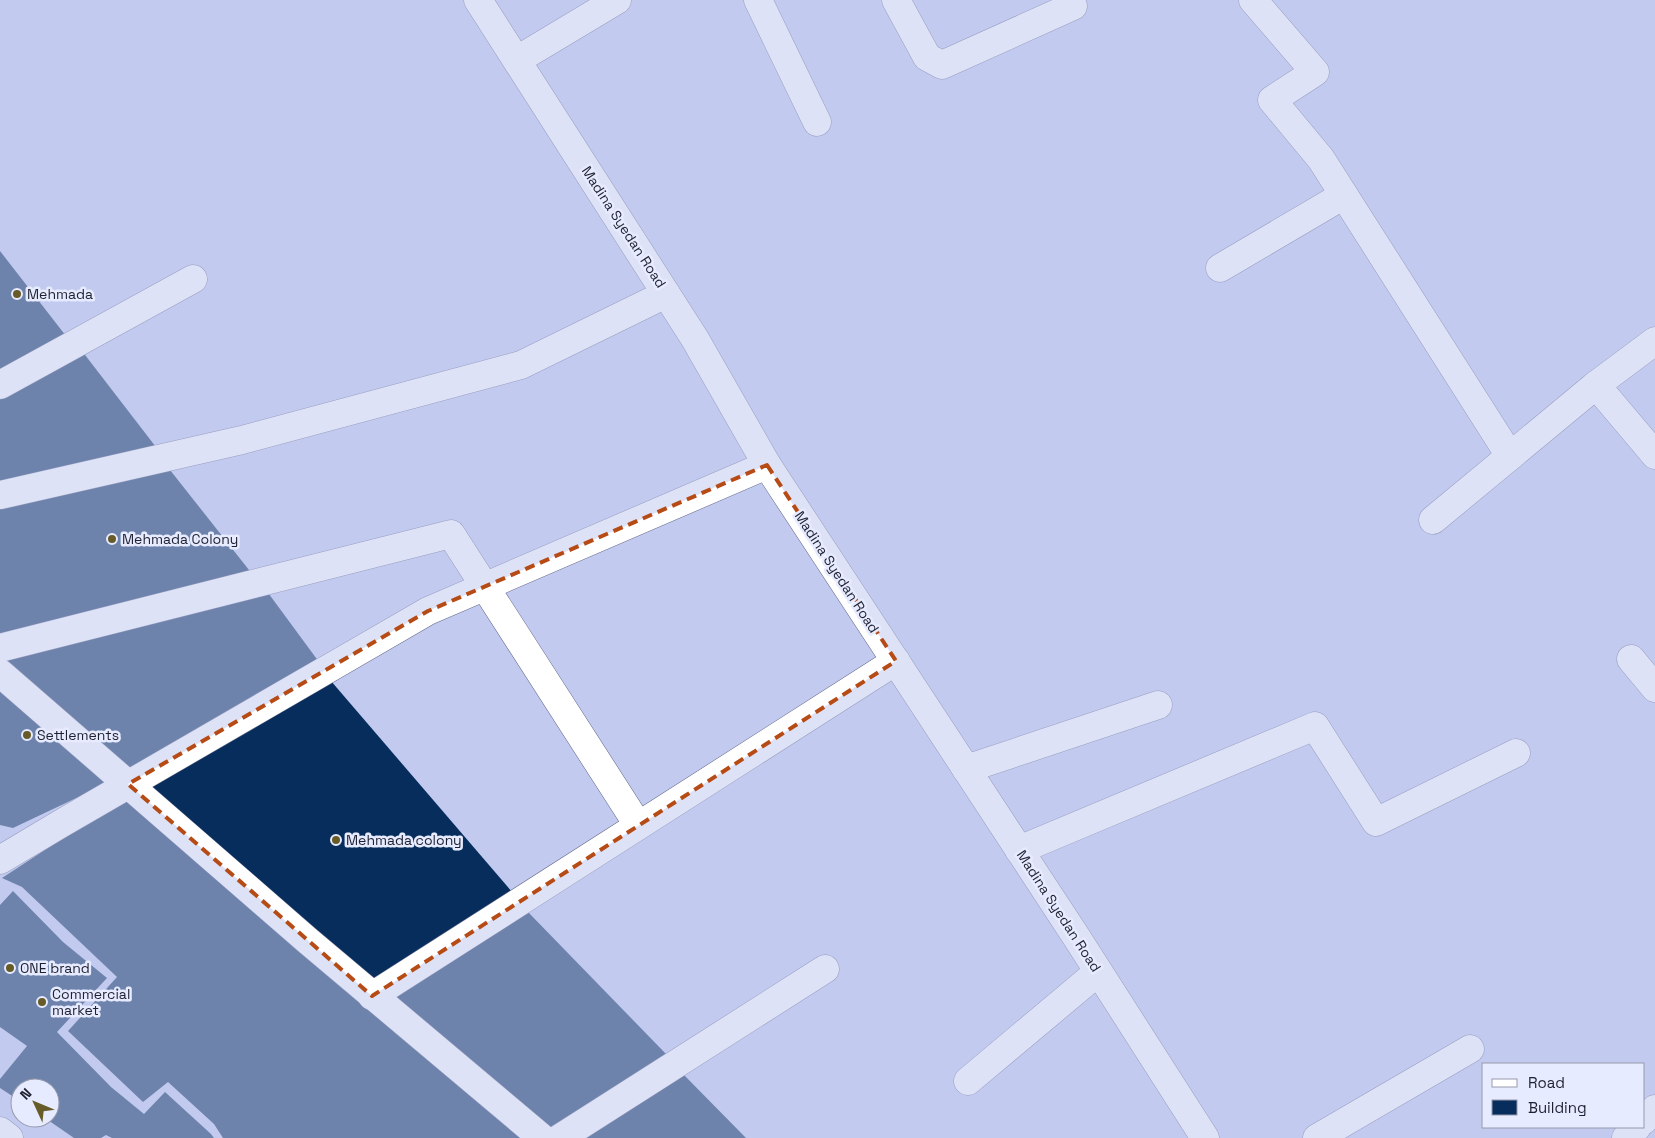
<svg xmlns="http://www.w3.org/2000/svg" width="1655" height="1138" viewBox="0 0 1655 1138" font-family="'Space Grotesk',sans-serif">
  <rect width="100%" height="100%" fill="#c2caef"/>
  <g fill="#062d5b">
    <polygon points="0,251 66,336 0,371"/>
    <polygon points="82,351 159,451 0,484 0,397"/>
    <polygon points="170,470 253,575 0,637 0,503"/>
    <polygon points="266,590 319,662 127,772 0,660"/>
    <polygon points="331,681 513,893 371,984 144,787"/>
    <polygon points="0,688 108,783 13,828 0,825"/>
    <polygon points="126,797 524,1138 223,1138 214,1124 168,1082 143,1102 68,1031 117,977 22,887 2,878"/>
    <polygon points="13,891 63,942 107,978 57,1032 111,1087 144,1114 165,1092 211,1134 214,1138 112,1138 106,1135 101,1138 74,1138 45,1118 50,1118 50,1088 20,1088 20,1101 0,1088 0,1079 27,1046 0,1027 0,905"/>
    <polygon points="528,912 667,1055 546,1130 389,997"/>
    <polygon points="683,1074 746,1138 583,1138"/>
  </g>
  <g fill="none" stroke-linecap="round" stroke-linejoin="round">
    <defs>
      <g id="street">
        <polyline points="758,0 817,122"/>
        <polyline points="896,0 927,57 942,65 1073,6"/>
        <polyline points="1253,0 1315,72 1272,100 1321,159 1510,456"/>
        <polyline points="517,60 617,0"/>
        <polyline points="1220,268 1344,195"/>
        <polyline points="0,385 193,279"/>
        <polyline points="1596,385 1655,455"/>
        <polyline points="0,495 242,440 521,365 666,294"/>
        <polyline points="1433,520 1596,385 1655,341"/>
        <polyline points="0,648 451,534 638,825"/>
        <polyline points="1631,659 1655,688"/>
        <polyline points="0,673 307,940 542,1138"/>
        <polyline points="966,769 1158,705"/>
        <polyline points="1019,850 1315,726 1376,822 1516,753"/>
        <polyline points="0,860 62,823 428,611 767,465"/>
        <polyline points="372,996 896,661"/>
        <polyline points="968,1081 1098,972"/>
        <polyline points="1644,1120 1655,1109"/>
        <polyline points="560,1138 825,969"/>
        <polyline points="1317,1138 1470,1049"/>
        <polyline points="1626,1138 1637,1127"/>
      </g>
      <polyline id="secondary" points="478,0 695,339 767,465 1077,938 1205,1138"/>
      <polyline id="primary" points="0,1131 9,1138"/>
    </defs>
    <use href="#street" stroke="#626889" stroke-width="29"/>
    <use href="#secondary" stroke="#626889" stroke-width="29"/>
    <use href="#primary" stroke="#626889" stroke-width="29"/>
    <use href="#street" stroke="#fff" stroke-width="28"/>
    <use href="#secondary" stroke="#fff" stroke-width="28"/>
    <use href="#primary" stroke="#fff" stroke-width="28"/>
  </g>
  <path d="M0 0H1655V1138H0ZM 767,465 L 896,661 L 372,996 L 128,784 L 428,611 Z" fill="#c2caef" fill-opacity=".55" fill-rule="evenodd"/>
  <path fill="none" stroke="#b64b15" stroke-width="4" stroke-dasharray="10 6" stroke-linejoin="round" d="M 767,465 L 896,661 L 372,996 L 128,784 L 428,611 Z"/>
  <g fill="#675b27" stroke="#e7ebff" stroke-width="2">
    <circle cx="17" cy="294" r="5"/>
    <circle cx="112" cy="539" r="5"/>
    <circle cx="27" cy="735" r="5"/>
    <circle cx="336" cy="840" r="5"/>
    <circle cx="10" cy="968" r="5"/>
    <circle cx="42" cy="1002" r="5"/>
  </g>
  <g text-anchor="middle" stroke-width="5" stroke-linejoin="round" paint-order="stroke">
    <g font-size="14" fill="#1e212f" stroke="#e7ebff">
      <text transform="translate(624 227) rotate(57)" y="5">Madina Syedan Road</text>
      <text transform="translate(837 572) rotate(57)" y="5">Madina Syedan Road</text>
      <text transform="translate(1059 911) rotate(57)" y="5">Madina Syedan Road</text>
    </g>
    <g font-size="14" fill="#1e212f" stroke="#e7ebff" text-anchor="start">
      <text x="27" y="299">Mehmada</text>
      <text x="122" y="544">Mehmada Colony</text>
      <text x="37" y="740">Settlements</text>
      <text x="346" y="845">Mehmada colony</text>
      <text x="20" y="973">ONE brand</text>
      <text x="52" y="999">Commercial<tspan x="52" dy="16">market</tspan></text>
    </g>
  </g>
  <rect x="1482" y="1063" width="162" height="65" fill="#e7ebff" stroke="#979aac"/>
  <rect x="1492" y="1079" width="25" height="8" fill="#ffffff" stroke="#979aac"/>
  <text x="1528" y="1088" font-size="15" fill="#1e212f">Road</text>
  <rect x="1492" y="1100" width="25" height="15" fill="#062d5b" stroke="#979aac"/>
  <text x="1528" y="1113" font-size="15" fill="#1e212f">Building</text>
  <g transform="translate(35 1103) rotate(314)"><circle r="24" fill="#e7ebff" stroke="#979aac"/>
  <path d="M0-4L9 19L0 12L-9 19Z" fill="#675b27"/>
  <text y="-8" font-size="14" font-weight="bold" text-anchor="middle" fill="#1e212f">N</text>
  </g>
</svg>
